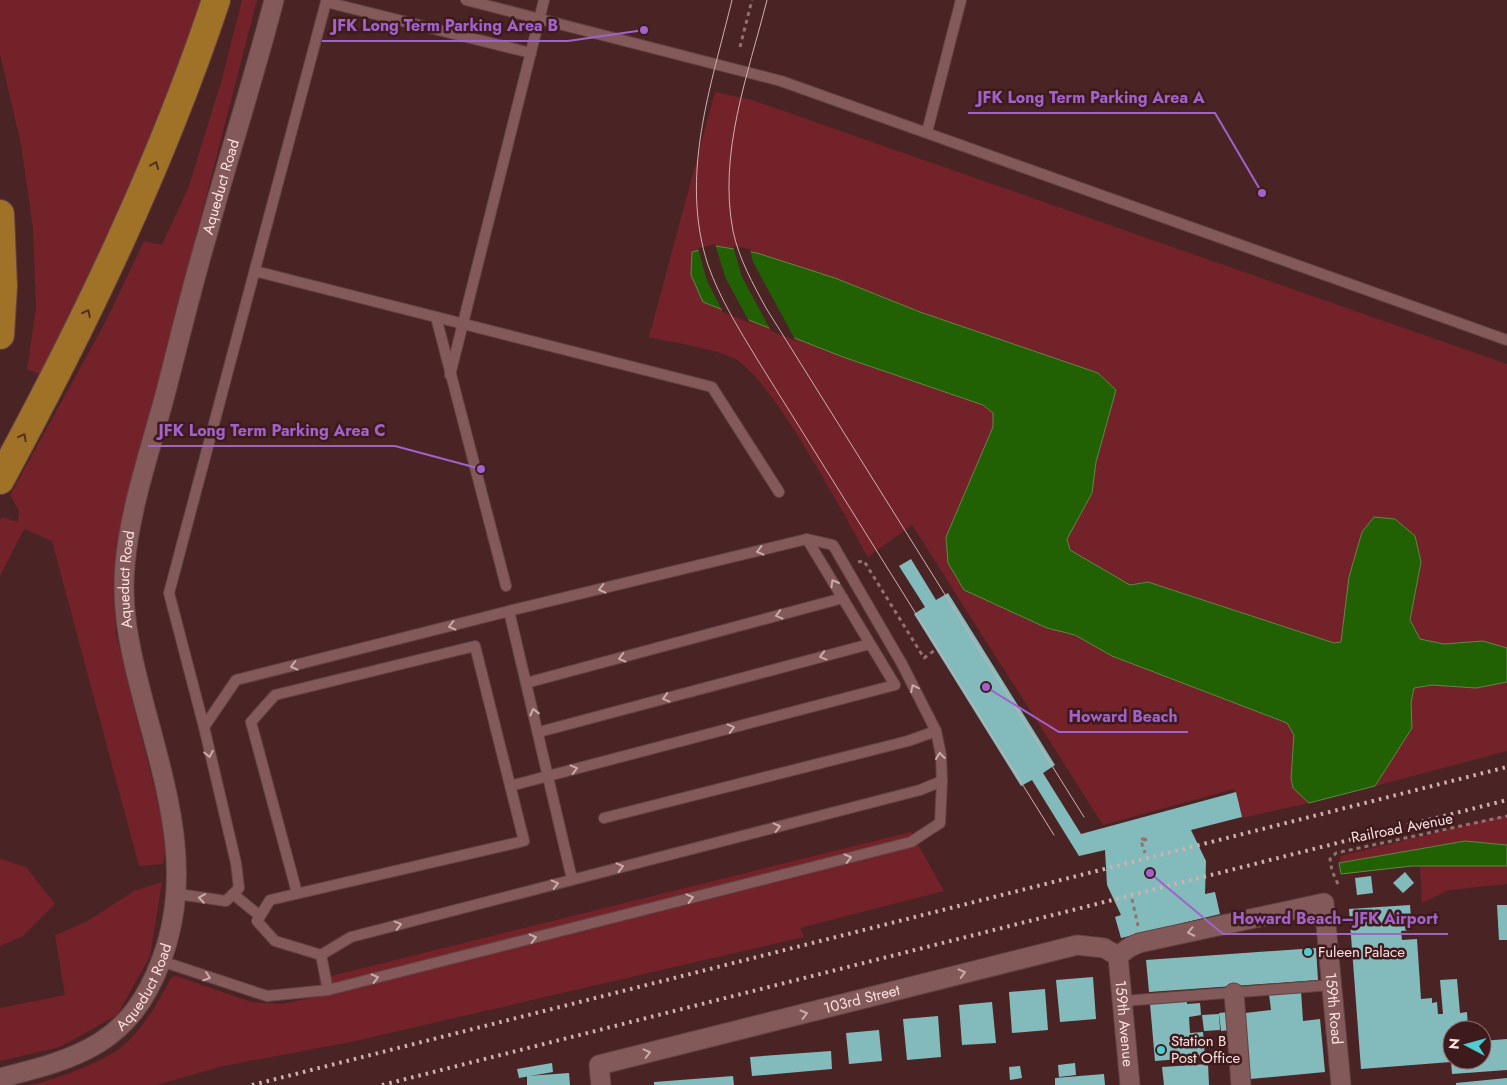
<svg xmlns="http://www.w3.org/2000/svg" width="1507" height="1085" viewBox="0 0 1507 1085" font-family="Jost,sans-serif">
  <rect width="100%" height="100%" fill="#4a2425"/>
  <g fill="#73222a">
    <polygon points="0,0 204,0 109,248 41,375 27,369 36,308 33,229 21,144 0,54"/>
    <polygon points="242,0 257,0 120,529 113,583 116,634 161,815 166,847 163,864 139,866 52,541 24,529 0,576 0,520 2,517 18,522 19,511 10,495 106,321 144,241 162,245 189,186 222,79"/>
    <path d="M 715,92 L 752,100 L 1507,364 L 1507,648 L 1483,641 L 1444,644 L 1420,639 L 1410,620 L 1421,562 L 1415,536 L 1395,519 L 1349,577 L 1341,642 L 1334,643 L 1148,582 L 1130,585 L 1070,550 L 1067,539 L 1092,493 L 1096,462 L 1116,390 L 835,278 L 703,302 L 843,357 L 983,405 L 993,413 L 993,427 L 946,537 L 1047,628 L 1074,635 L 1112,656 L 1287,723 L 1294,735 L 1291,778 L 1293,788 L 1309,803 L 1242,818 L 1234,789 L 1103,825 L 912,525 L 868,557 C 844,516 770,372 731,357 C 707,347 674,343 649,337 Z"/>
    <polygon points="1507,682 1507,751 1375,786 1412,728 1411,703 1414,688 1432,685 1476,688"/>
    <polygon points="1507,815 1507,845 1465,841 1339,863 1341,856"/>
    <path d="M 911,832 L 944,891 L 800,928 L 804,937 L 351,1042 L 223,1066 L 157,1085 L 31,1085 C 58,1078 88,1068 113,1053 C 138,1038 158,1003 171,978 L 176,976 L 251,1002 L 283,1004 L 323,995 L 319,979 Z"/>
    <polygon points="0,859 26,867 55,904 23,936 0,946"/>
    <polygon points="1420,866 1507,866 1507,884 1449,890 1422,903"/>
    <polygon points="162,882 150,956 117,1015 60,1047 0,1061 0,1008 65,995 55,935 86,922 134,891"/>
  </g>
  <g fill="#216003" stroke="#628745">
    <polygon points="716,246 757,253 835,278 920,312 1098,373 1116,390 1096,462 1092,493 1067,539 1070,550 1130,585 1148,582 1334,643 1341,642 1349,577 1362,532 1374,517 1395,519 1415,536 1421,562 1410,620 1420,639 1444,644 1483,641 1507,648 1507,682 1476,688 1432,685 1414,688 1411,703 1412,728 1375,786 1309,803 1293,788 1291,778 1294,735 1287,723 1112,656 1075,635 1047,628 964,590 948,563 946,537 993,427 993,413 983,405 843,357 703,302 691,275 692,252"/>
    <polygon points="1465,841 1507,845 1507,866 1412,866 1341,874 1339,863"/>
  </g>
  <g fill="#4a2425">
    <polygon points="715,244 726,279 750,323 723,312 707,281 698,248"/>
    <polygon points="733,246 750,249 753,262 796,341 771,331 742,277"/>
  </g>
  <g fill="#83bbbd">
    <polygon points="911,559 936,600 948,593 1055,765 1043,773 1081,834 1236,792 1242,817 1191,830 1206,861 1205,894 1215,892 1220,914 1121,938 1115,917 1121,915 1107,885 1105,850 1079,856 1032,780 1021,786 914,614 925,607 899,566"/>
    <polygon points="1405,872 1414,883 1403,893 1393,883"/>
    <polygon points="1371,876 1373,893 1357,895 1355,878"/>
    <polygon points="1410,905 1412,930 1401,931 1402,940 1417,939 1421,999 1432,998 1432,1003 1437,1002 1438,1014 1443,1014 1440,980 1457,979 1460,1013 1467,1012 1468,1030 1452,1030 1452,1060 1482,1060 1482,1041 1507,1039 1507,1070 1452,1074 1451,1062 1361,1069 1349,909"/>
    <polygon points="1497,905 1507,905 1507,940 1499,940"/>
    <polygon points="1316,948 1318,980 1149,992 1146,960"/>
    <polygon points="1093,977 1096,1019 1060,1022 1056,980"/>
    <polygon points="1045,989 1048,1030 1012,1033 1009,992"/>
    <polygon points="1301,991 1303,1021 1320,1019 1325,1072 1250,1079 1245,1013 1271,1010 1269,994"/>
    <polygon points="1187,1001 1187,1004 1200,1003 1201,1015 1189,1017 1190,1033 1203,1032 1205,1057 1155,1061 1150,1004"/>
    <polygon points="992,1002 996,1043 962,1045 959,1005"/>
    <polygon points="1229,1012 1230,1030 1221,1031 1219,1013"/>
    <polygon points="1219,1014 1220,1030 1204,1031 1202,1015"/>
    <polygon points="938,1016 941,1057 907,1060 903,1019"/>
    <polygon points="879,1030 882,1061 849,1064 846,1033"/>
    <polygon points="831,1051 832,1069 752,1076 750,1057"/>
    <polygon points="552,1063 553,1072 519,1078 517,1069"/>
    <polygon points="1075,1063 1076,1075 1059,1077 1058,1065"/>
    <polygon points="1208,1064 1209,1085 1164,1085 1162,1067"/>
    <polygon points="1020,1066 1022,1078 1010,1080 1009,1067"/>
    <polygon points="569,1073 570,1085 527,1085 527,1076"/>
    <polygon points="1104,1074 1105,1085 1055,1085 1055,1078"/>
    <polygon points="733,1076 734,1085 654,1085 654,1082"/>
    <polygon points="1507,1078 1507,1085 1456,1085 1456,1083"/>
  </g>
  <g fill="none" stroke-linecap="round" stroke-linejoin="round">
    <defs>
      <g id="service">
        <polyline points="466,0 781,81 1507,340"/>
        <polyline points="927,132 961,0"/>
        <polyline points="255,271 712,387 779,492"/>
        <polyline points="436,317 506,586"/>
        <polyline points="450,375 544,0"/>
        <polyline points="526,683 843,598"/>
        <polyline points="204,727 169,593 326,2 531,53"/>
        <polyline points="539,732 870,644"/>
        <polyline points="510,786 895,685 807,539"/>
        <polyline points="604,818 908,741 936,731"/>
        <polyline points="297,893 251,722 275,695 475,646 524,841 270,900 257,921 275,941 321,955 351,937 920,790 942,781"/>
        <polyline points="178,894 226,901 239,888 236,863 204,727 236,680 509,611 572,879"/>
        <polyline points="233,894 260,916"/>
        <polyline points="321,955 328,990"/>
        <polyline points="161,961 267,996 328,990 911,842 940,823 942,781 941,755 936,731 902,664 833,545 807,539 509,611"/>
        <polyline points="1123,1001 1332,985"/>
      </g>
      <g id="minor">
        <path id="s1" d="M 1118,956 L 1130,947 L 1139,943 L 1324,903 L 1341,1085"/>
        <polyline points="1234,993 1241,1085"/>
        <path id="s2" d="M 0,1078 C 79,1058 130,1044 161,961 C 197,866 162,777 139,684 C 129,645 121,606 125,565 C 130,508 150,451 165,395 C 179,341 192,286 208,232 C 229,154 254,78 274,0"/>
        <path id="s3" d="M 601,1085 L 599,1065 L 1077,945 L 1104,948 L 1118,956 L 1130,1085"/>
      </g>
      <g id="trunk">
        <polyline points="0,214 3,286 0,335"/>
        <path d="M 0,480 C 84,325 160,168 216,0"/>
      </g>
    </defs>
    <use href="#service" stroke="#634345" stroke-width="12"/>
    <use href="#minor" stroke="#634345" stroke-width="21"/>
    <use href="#trunk" stroke="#634345" stroke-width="30"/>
    <g stroke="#927171" stroke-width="3" stroke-dasharray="4 4" stroke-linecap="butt">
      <polyline points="740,47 752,0"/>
      <polyline points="858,562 864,561 924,658 935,650"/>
      <polyline points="1141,839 1148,839 1141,841 1145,853"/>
      <polyline points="1338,884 1332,871 1330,859 1336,853 1507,816"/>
      <polyline points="1132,899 1138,926"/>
    </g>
    <use href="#service" stroke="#845959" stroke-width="10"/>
    <use href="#minor" stroke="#845959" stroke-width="19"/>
    <use href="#trunk" stroke="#9f7228" stroke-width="28"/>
    <g stroke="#ceb1b0" stroke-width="1">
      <path d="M 732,0 C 711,87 679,176 708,265 C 720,299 739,329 757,359 L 1054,835"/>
      <path d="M 767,0 C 748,75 718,153 733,231 C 739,259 753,284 766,308 L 1084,817"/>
    </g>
    <g stroke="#ceb1b0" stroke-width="4" stroke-dasharray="2.5 5" stroke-linecap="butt">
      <polyline points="252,1085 1507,767"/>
      <polyline points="382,1085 1507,800"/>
    </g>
  </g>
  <defs><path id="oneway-chevron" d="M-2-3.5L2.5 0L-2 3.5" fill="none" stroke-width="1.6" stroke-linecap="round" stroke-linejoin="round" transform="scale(1.25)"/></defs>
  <g stroke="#57301f">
    <use href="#oneway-chevron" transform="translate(155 165) rotate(-68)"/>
    <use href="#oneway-chevron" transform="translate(87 313) rotate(-63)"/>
    <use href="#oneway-chevron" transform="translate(23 437) rotate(-62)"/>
  </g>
  <g stroke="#cbabaa">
    <use href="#oneway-chevron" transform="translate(760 551) rotate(166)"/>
    <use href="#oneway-chevron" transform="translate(834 583) rotate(-120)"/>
    <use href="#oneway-chevron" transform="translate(602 589) rotate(166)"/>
    <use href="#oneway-chevron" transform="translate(779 615) rotate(165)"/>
    <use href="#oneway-chevron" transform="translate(452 626) rotate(166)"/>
    <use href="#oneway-chevron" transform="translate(823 656) rotate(165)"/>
    <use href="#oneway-chevron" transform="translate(622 658) rotate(165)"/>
    <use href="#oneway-chevron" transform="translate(294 666) rotate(166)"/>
    <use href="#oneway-chevron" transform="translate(914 688) rotate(-116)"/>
    <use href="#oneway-chevron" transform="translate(666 698) rotate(165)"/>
    <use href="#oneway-chevron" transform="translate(534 712) rotate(-104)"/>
    <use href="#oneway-chevron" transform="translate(731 728) rotate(-15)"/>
    <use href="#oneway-chevron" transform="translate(209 754) rotate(79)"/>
    <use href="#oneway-chevron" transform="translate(940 756) rotate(-97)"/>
    <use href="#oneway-chevron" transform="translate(574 769) rotate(-15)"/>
    <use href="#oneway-chevron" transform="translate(777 827) rotate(-14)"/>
    <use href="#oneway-chevron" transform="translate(848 858) rotate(-14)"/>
    <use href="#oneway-chevron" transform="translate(620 867) rotate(-14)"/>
    <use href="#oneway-chevron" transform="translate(555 884) rotate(-15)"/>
    <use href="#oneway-chevron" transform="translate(202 898) rotate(-172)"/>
    <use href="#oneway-chevron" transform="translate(690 898) rotate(-14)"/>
    <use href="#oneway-chevron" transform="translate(398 925) rotate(-15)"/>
    <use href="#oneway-chevron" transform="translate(1191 932) rotate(168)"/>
    <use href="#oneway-chevron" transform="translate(533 938) rotate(-14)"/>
    <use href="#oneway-chevron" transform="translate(962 973) rotate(-15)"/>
    <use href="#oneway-chevron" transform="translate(207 977) rotate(19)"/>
    <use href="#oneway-chevron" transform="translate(375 978) rotate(-14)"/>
    <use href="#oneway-chevron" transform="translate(804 1014) rotate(-14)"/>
    <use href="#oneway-chevron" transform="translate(647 1053) rotate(-14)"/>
  </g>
  <g fill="#51ccd1" stroke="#3f1a1c" stroke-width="2">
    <circle cx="1308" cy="952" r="5"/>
    <circle cx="1161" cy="1050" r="5"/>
  </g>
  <g text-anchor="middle" stroke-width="5" stroke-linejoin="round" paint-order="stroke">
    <g font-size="15" fill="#fbe1e0" stroke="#3f1a1c">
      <text dy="5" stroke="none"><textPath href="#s2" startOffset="1004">Aqueduct Road</textPath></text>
      <text dy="5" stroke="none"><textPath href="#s2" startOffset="599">Aqueduct Road</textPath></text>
      <text transform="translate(1402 828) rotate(-11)" y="5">Railroad Avenue</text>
      <text dy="5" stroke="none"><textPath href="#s2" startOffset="179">Aqueduct Road</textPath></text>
      <text dy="5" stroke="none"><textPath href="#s3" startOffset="291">103rd Street</textPath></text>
      <text dy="5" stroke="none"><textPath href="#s1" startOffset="320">159th Road</textPath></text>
      <text dy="5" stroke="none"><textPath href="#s3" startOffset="624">159th Avenue</textPath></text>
    </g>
    <g font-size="15" fill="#fbe1e0" stroke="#3f1a1c" text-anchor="start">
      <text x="1318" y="957">Fuleen Palace</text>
      <text x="1171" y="1046">Station B<tspan x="1171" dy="17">Post Office</tspan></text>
    </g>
  </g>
  <path fill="none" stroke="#a162c9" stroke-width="2" d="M644 30L568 41H322M1262 193L1215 113H968M481 469L395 446H148M986 687L1059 732H1188M1150 873L1223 934H1448"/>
  <g fill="#a162c9" stroke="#3f1a1c" stroke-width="2">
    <circle cx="644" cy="30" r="5"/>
    <circle cx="1262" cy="193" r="5"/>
    <circle cx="481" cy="469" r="5"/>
    <circle cx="986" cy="687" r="5"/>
    <circle cx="1150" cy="873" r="5"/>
  </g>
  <g font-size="16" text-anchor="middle" font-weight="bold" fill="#a162c9" stroke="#3f1a1c" stroke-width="5" stroke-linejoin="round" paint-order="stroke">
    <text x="445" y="31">JFK Long Term Parking Area B</text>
    <text x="1091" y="103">JFK Long Term Parking Area A</text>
    <text x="272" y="436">JFK Long Term Parking Area C</text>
    <text x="1123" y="722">Howard Beach</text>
    <text x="1335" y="924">Howard Beach–JFK Airport</text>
  </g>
  <g transform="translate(1467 1045) rotate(276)"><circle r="24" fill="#3f1a1c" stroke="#8a6a6a"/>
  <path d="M0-4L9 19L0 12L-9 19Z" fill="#51ccd1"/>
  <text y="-8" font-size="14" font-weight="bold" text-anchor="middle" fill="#fbe1e0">N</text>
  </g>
</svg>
